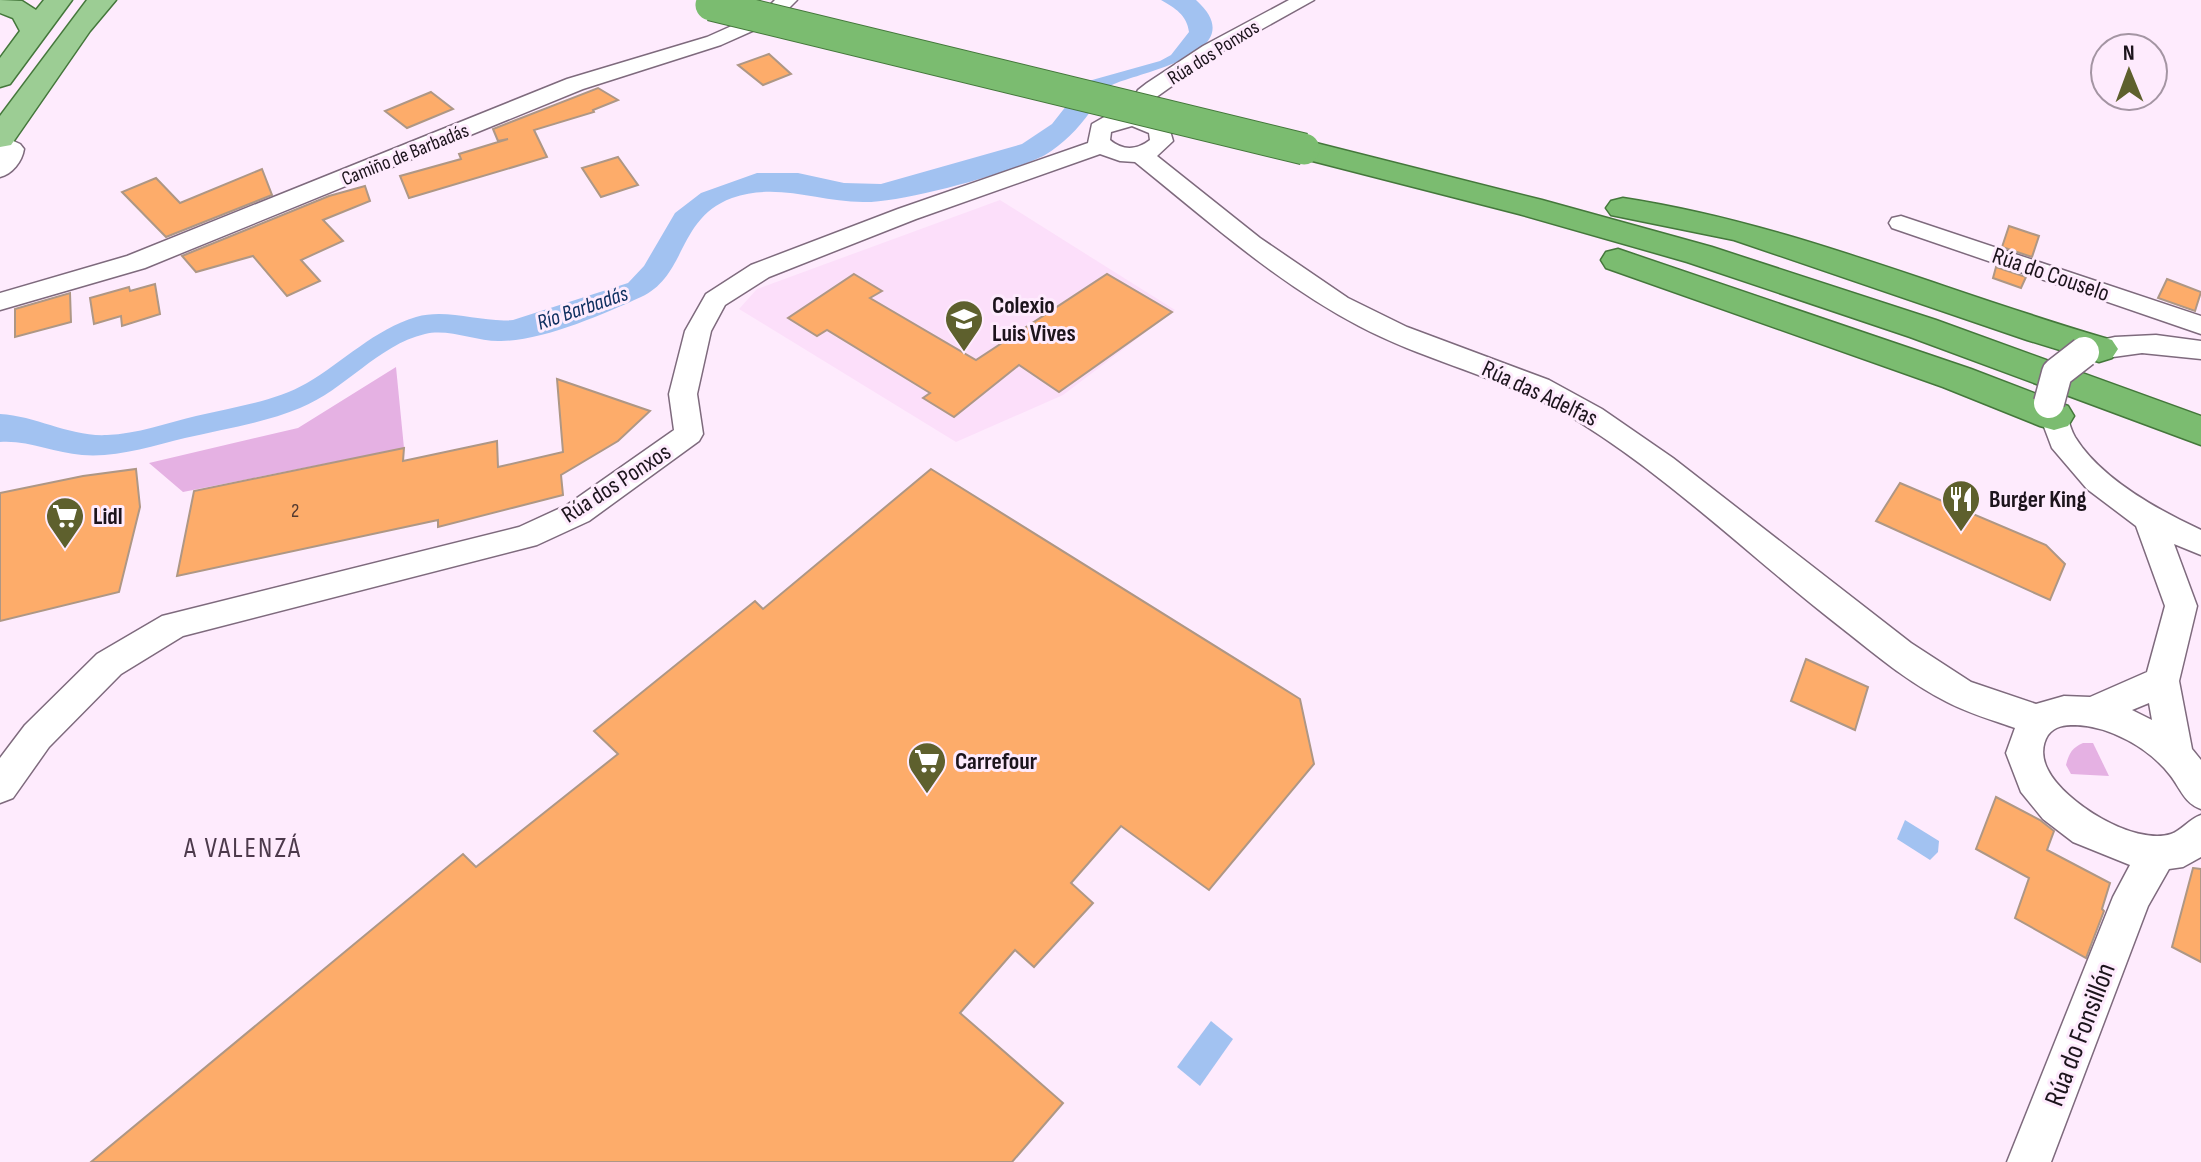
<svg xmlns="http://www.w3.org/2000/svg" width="2201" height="1162" viewBox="0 0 2201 1162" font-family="'Sofia Sans Condensed',sans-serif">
  <rect width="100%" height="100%" fill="#feebfd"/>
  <polygon fill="#fcdffa" points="1000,200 1175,310 1063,395 956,442 739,309 757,289"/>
  <g fill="#e5b1e3">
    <polygon points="396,367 404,448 183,492 149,463 298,428"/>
    <path d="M 2083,743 L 2093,743 L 2109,776 L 2071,774 L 2066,765 C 2069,753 2072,748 2083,743 Z"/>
  </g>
  <g fill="#a2c2f1">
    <path d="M 1161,0 L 1196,0 C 1255,53 1140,72 1112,85 C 1103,90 1096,104 1090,112 C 1078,129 1063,144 1045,155 C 1011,173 901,203 863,202 C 817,202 778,182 732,198 C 677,218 687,276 641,297 C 604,314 542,341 501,341 C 477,342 449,328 425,334 C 378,345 345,390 300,408 C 264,423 223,429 185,438 C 152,446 116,458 82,455 C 54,453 29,440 0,442 L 0,414 C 37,416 70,437 107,435 C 137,434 167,423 196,416 C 233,407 274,402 307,383 C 343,362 375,329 416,317 C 448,308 481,323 513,320 L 628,283 L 644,266 L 675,213 L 701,193 L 757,173 L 798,173 L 844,183 L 881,184 L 1022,144 L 1052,124 L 1085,82 L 1160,61 L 1171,55 L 1189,32 C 1187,15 1175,8 1161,0 Z"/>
    <polygon points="1905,820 1939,841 1938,852 1930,860 1897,839"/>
    <polygon points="1211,1021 1233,1039 1200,1086 1177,1067"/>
  </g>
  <g fill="#fdac6a" stroke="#ae9785" stroke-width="2">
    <polygon points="769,54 791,74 763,85 738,65"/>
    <polygon points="598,88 618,100 593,110 594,112 534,130 547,157 409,198 400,176 461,159 459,154 508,139 498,141 493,129"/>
    <polygon points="431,92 453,109 407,128 385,111"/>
    <polygon points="618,157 638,185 601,197 582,168"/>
    <polygon points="262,169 272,195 166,237 122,192 156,178 180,203"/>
    <polygon points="365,186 370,201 323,220 343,241 301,260 320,281 287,296 253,256 196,272 182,256 329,196"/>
    <polygon points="2009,226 2039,236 2032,257 2002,247"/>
    <polygon points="1996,267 2026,277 2021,288 1993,278"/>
    <polygon points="854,274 882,291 870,298 976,360 1107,274 1172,312 1059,392 1019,365 954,417 923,398 930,393 827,330 817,336 788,318"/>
    <polygon points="2167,279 2201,292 2195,311 2158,298"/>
    <polygon points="155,284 160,314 122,326 121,316 94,324 90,298 129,287 130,291"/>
    <polygon points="70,293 71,322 15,337 15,309"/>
    <polygon points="557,379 650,411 618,441 561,475 563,495 438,527 438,520 177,576 194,491 404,448 403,461 497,441 498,467 563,452"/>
    <polygon points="136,469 140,507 119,592 0,621 0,493 83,476"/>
    <polygon points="931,469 1300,699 1314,764 1209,890 1121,826 1071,883 1093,903 1034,967 1015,950 960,1013 1063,1103 1012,1162 91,1162 463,854 476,867 618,754 594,731 755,601 763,609"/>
    <polygon points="1900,483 2046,545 2065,564 2050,600 1876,521"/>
    <polygon points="1806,659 1868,687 1855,730 1791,701"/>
    <polygon points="1996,797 2040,820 2054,831 2047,850 2110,883 2102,909 2104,911 2086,958 2015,918 2029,878 1976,849"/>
    <polygon points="2193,868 2201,869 2201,962 2172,947"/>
  </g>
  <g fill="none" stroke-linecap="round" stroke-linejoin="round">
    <defs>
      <g id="minor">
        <polygon points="775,0 797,0 777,20 721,45 583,89 145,268 0,310 0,293 127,256 567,79 707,37 763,12"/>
        <path d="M 1289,0 L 1314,0 L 1217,54 L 1155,98 L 1147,116 L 1168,124 L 1173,141 L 1157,156 L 1260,238 L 1348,298 L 1407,327 L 1549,380 L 1602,409 L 1673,458 L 1911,643 L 1971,682 L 2036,704 L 2064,696 L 2090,697 L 2147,672 L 2165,606 L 2136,526 L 2087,489 L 2052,448 L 2035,403 L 2039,396 L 2049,393 L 2059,396 C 2067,409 2068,425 2075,437 C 2101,479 2158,510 2201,530 L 2201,555 L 2174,544 L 2197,606 L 2179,681 L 2192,749 L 2201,760 L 2201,809 C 2184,803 2181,789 2170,775 C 2149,748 2110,726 2075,725 C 2064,725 2055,726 2048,735 C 2041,746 2042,759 2048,770 C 2064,802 2134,846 2171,834 C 2181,831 2189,819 2201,815 L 2201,857 L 2183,867 L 2169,869 L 2148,906 L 2051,1162 L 2007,1162 L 2113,897 L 2130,865 L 2073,842 L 2043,819 L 2021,792 L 2006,753 L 2015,728 C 1992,720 1968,713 1947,702 C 1909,683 1876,655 1843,629 C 1755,561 1675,482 1581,423 C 1512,379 1431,364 1359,326 C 1277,283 1207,220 1135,162 L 1120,161 L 1100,154 L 916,219 L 769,277 L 725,305 L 711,331 L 697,394 L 703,434 L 699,441 L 589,521 L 537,545 L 183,636 L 121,674 L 49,747 L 13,798 L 0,803 L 0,758 L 25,725 L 97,654 L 162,616 L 519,527 L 567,505 L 674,430 L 669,394 L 685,331 L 706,294 L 751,265 L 898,209 L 1088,143 L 1092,124 L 1106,116 L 1126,113 L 1138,90 L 1147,83 L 1203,46 ZM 1132,126 L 1149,133 L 1150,140 C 1137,150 1123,151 1110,140 L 1111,132 ZM 2149,703 L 2152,720 L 2132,710 Z"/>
        <path d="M 0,135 L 20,144 L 24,149 C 22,162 12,174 0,177 Z"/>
        <polygon points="1901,216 2201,316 2201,334 1892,228 1889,223 1892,218"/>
        <polygon points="2156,335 2201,341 2201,359 2142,353 2084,361 2074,358 2070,352 2074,346 2115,337"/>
      </g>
      <g id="primary">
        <polygon points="0,0 22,1 36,10 44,0 72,0 10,84 0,87 0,58 20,31 13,18 0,13"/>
        <polygon points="87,0 116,0 90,31 11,145 0,147 0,116"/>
      </g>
      <g id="trunk">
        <polygon points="1304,140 1542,200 1712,247 1936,320 2201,416 2201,445 1910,337 1687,262 1519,214 1293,156 1288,149 1293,142"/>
        <path d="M 1623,198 C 1793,224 1948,293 2112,340 L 2118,349 L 2112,358 L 2099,362 L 2027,340 L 1734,240 L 1611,215 L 1606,208 L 1611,201 Z"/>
        <polygon points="1618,249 1971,369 2068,406 2074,416 2068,426 2054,430 2040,426 1943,387 1606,268 1601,260 1606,252"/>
      </g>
    </defs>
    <use href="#minor" stroke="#7e6a7d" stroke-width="3"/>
    <use href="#primary" stroke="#44773b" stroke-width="3"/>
    <use href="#trunk" stroke="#44773b" stroke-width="3"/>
    <use href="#minor" fill="#fff" fill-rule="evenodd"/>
    <use href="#primary" fill="#9ccd94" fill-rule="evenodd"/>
    <use href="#trunk" fill="#7bbc70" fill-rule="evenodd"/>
    <defs>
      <polyline id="minor-bridge" points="2049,403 2057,373 2084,352"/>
      <polyline id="trunk-bridge" points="711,5 1304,149"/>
    </defs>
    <use href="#minor-bridge" stroke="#7e6a7d" stroke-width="33" stroke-linecap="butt"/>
    <use href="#trunk-bridge" stroke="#44773b" stroke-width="33" stroke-linecap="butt"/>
    <use href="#minor-bridge" stroke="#fff" stroke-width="30"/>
    <use href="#trunk-bridge" stroke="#7bbc70" stroke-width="31"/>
  </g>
  <defs>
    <symbol id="school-pin" viewBox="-11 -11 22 30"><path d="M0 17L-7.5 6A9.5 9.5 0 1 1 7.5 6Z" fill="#5e602d" stroke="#feebfd"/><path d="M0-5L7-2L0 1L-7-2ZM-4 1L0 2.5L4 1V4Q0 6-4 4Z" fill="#fff"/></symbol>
    <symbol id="restaurant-pin" viewBox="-11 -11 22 30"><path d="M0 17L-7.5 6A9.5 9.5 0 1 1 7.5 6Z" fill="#5e602d" stroke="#feebfd"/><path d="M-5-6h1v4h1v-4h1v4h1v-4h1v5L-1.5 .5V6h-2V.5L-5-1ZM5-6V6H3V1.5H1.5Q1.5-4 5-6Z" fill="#fff"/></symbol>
    <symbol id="supermarket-pin" viewBox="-11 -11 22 30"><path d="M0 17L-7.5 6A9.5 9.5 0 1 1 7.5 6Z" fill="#5e602d" stroke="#feebfd"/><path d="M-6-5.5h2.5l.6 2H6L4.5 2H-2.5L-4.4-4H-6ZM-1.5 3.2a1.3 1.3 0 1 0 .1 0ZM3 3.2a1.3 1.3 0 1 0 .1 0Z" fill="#fff"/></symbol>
  </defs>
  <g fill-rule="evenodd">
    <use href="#school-pin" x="942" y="297" width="44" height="60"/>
    <use href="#restaurant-pin" x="1939" y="477" width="44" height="60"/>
    <use href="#supermarket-pin" x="43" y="494" width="44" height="60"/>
    <use href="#supermarket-pin" x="905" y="739" width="44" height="60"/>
  </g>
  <g text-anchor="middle" stroke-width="6" stroke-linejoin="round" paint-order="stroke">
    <g font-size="20" fill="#1c141c" stroke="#feebfd">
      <text transform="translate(1213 52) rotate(-32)" y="7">Rúa dos Ponxos</text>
      <text transform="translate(405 154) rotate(-22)" y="7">Camiño de Barbadás</text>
    </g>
    <g font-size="20" fill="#543a30">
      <text x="295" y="517">2</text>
    </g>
    <g font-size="22" font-style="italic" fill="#0f3060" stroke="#feebfd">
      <text transform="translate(582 307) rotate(-19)" y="8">Río Barbadás</text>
    </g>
    <g font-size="24" fill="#1c141c" stroke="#feebfd">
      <text transform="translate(2051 274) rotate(19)" y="8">Rúa do Couselo</text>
      <text transform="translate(1540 393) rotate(25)" y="8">Rúa das Adelfas</text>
      <text transform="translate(616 483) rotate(-33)" y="8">Rúa dos Ponxos</text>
    </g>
    <g font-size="24" font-weight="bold" fill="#1c141c" stroke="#feebfd" text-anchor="start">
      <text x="992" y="313">Colexio<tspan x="992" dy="28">Luis Vives</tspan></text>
      <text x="1989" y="507">Burger King</text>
      <text x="93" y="524">Lidl</text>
      <text x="955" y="769">Carrefour</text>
    </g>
    <g font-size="28" letter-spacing="2" fill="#4c394b" stroke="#feebfd">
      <text x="243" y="857">A VALENZÁ</text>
    </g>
    <g font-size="28" fill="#1c141c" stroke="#feebfd">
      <text transform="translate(2079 1034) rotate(-69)" y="10">Rúa do Fonsillón</text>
    </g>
  </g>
  <g transform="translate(2129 72) rotate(359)"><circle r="38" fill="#feebfd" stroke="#a495a3" stroke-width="2"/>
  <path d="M0-6L14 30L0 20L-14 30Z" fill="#5e602d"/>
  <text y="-12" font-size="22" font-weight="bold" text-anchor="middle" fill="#1c141c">N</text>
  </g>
</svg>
